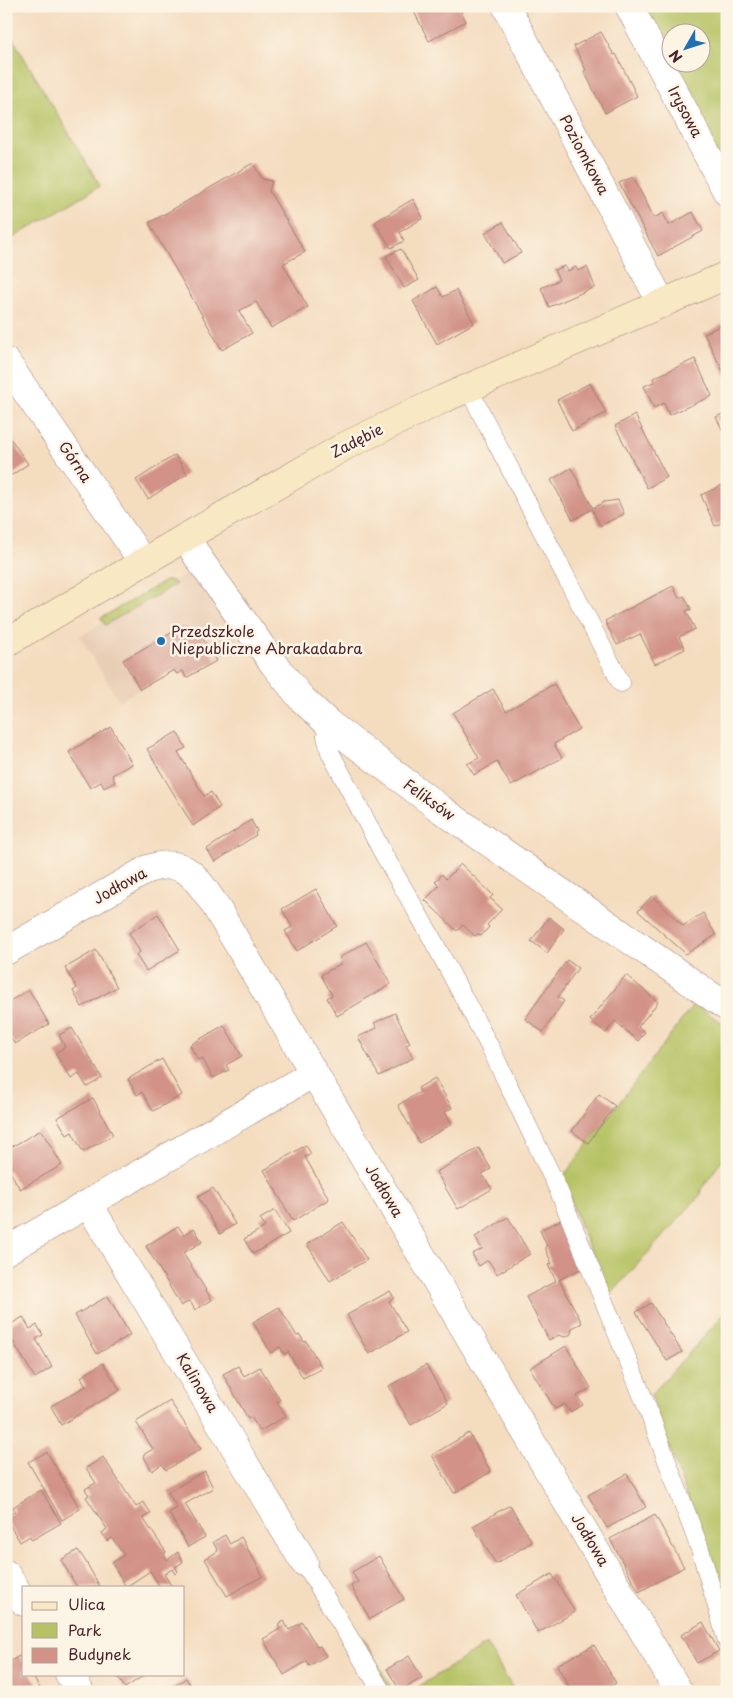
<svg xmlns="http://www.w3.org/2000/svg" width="733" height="1698" viewBox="0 0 733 1698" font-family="'Playpen Sans',sans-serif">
  <rect width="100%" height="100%" fill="#fcf5e5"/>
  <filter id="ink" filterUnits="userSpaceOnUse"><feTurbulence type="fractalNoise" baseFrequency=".02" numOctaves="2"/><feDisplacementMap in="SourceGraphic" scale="10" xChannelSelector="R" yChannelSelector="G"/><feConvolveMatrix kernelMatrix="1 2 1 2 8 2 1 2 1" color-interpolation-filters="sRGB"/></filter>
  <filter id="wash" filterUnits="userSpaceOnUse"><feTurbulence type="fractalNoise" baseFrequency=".0096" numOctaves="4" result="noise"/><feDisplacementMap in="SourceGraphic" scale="20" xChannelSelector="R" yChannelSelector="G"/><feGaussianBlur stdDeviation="1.12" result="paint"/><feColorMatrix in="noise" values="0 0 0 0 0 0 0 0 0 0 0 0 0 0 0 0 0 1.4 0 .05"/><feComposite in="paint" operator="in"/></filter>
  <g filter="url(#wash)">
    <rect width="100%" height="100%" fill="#f4dcbf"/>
    <polygon fill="#e9ceb6" points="189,572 243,645 186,678 183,671 177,674 174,670 119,701 80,636"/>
    <g fill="#b6c365" stroke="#807148" fill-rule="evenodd">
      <path d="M 639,6 L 727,6 L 727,173 ZM 670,32 L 700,32 L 700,62 L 670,62 Z"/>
      <polygon points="6,27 100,186 6,242"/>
      <polygon points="165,581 172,581 176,584 105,625 101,618"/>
      <polygon points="694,1004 727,1026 727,1153 700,1191 702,1193 608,1297 562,1178"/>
      <polygon points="727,1311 727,1610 651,1395"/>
      <polygon points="361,1635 394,1692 389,1692"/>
      <polygon points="486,1644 515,1692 410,1692"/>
    </g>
    <g id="blocks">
      <g fill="#d29287">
        <polygon points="411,6 458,6 466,21 429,41"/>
        <polygon points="601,32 614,55 616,54 637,96 605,113 584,71 586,70 574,46"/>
        <polygon points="253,163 262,179 272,181 269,191 305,252 283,264 308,307 271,328 256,302 239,311 252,333 222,350 149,223"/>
        <polygon points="633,177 654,218 663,213 669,225 693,212 703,231 658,256 619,183"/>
        <polygon points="413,199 423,218 400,232 404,241 391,248 375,222"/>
        <polygon points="503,222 521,253 502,263 485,233"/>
        <polygon points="401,249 419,280 404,288 386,256"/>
        <polygon points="565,266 568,271 576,267 578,271 587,267 595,287 549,307 541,288 559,280 554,270"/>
        <polygon points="437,287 443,297 456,290 474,323 437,344 413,301"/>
        <polygon points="723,324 727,332 727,379 704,334"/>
        <polygon points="695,359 712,396 669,415 664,403 654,408 644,386 654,382 653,378"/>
        <polygon points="590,383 606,413 572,431 557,400"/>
        <polygon points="727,412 727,439 716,417"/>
        <polygon points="635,415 667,477 647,488 615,426"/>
        <polygon points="6,432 28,464 6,479"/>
        <polygon points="175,455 187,474 148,499 136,480"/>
        <polygon points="571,468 593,508 604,502 618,500 624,514 600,526 592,509 573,520 551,480"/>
        <polygon points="727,483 727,520 715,526 701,495"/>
        <polygon points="673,586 679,598 684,596 691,609 686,611 695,629 679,637 685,649 655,664 640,634 617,645 605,621"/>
        <polygon points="182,627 199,632 216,661 186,678 183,671 177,674 174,670 140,689 123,660"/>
        <polygon points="554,684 579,729 554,744 562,758 511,786 497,762 474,775 467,764 479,758 453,713 493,689 506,711"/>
        <polygon points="111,727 132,764 112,775 115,782 104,788 101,782 90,788 69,752"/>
        <polygon points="177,732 186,748 178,752 204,796 211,792 220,807 193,826 147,749"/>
        <polygon points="251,820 257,831 255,833 256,835 215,862 207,849"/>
        <polygon points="461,864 493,895 490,898 502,909 487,925 489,927 481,936 478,934 475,936 463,925 457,931 425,900 439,886 435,882 442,874 446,879"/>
        <polygon points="316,889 337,926 297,951 285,931 292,927 282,909"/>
        <polygon points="652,896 683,926 703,913 716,935 686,954 638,911"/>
        <polygon points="158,914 180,950 146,971 136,955 140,952 129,933"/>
        <polygon points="549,917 564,929 547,953 531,941"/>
        <polygon points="366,942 391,984 337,1016 327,998 332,995 321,975 342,963 339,958"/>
        <polygon points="96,950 117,987 82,1007 73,991 77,988 65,968"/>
        <polygon points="567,960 578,968 558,997 564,1001 543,1032 525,1019"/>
        <polygon points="626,975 658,1002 638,1027 645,1032 638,1041 615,1021 606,1033 590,1020"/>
        <polygon points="29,990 49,1024 15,1044 6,1032 6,1003"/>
        <polygon points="395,1013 410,1043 406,1045 413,1058 379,1076 358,1037 377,1028 374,1023"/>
        <polygon points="224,1025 242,1056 226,1065 229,1070 213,1078 202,1058 198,1060 190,1045"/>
        <polygon points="72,1028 102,1078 87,1087 79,1074 71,1079 55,1053 65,1047 59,1035"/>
        <polygon points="162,1059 182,1095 153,1111 142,1092 137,1095 128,1079"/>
        <polygon points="435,1078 452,1108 445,1112 452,1124 419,1143 398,1105 420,1092 418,1088"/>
        <polygon points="599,1094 615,1106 588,1143 572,1131"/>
        <polygon points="93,1098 113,1135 83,1152 72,1132 67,1135 57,1118"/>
        <polygon points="41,1130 62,1165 20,1189 9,1170 6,1172 6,1150"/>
        <polygon points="306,1145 311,1154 305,1157 329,1199 293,1221 264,1170"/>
        <polygon points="479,1148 491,1169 482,1174 492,1189 458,1209 436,1172"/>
        <polygon points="213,1188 235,1224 220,1234 198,1197"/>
        <polygon points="275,1210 289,1233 253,1254 244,1239 265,1227 260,1219"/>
        <polygon points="508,1217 530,1254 497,1274 488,1260 479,1266 472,1254 482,1249 475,1237"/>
        <polygon points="563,1219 584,1267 559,1280 582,1323 572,1328 571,1334 565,1337 559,1335 549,1340 526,1297 556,1281 548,1265 552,1264 546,1250 546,1244 540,1230"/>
        <polygon points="343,1222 367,1260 330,1281 307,1244"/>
        <polygon points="178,1226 184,1235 194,1228 202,1242 183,1253 212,1300 195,1310 190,1301 181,1306 146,1246"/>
        <polygon points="390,1291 394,1298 389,1301 407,1332 369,1354 347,1315"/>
        <polygon points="108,1296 130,1335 97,1354 75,1315"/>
        <polygon points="651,1303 682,1352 667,1361 636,1312"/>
        <polygon points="279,1307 297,1336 300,1335 304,1342 306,1341 322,1368 303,1378 288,1352 284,1354 280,1347 271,1353 253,1322"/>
        <polygon points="23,1317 30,1329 37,1325 43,1335 36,1339 52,1367 35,1378 6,1330 6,1327"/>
        <polygon points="566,1346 591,1388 577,1396 583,1405 570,1412 565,1404 555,1409 530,1368"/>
        <polygon points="103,1363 120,1390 61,1425 51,1406 86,1386 81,1377"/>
        <polygon points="426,1365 448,1403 411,1425 389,1386"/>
        <polygon points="238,1366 244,1376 260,1367 280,1400 277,1402 286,1416 260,1431 251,1417 248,1419 223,1374"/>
        <polygon points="170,1401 201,1449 166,1470 162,1464 152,1471 143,1455 153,1449 136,1422"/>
        <polygon points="469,1433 491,1472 454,1493 432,1455"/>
        <polygon points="47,1452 80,1509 62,1520 28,1462"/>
        <polygon points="103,1457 136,1507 143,1502 151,1513 143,1518 166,1552 164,1554 167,1560 178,1552 183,1562 175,1567 178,1571 175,1574 172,1569 164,1574 172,1587 160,1587 150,1571 126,1587 112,1563 124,1555 112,1538 107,1541 102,1533 107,1529 86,1497 89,1495 85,1489 96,1483 86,1468"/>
        <polygon points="205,1471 213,1488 185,1504 205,1537 188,1547 169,1513 177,1508 168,1492"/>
        <polygon points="627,1474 646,1507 607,1528 588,1495"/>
        <polygon points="41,1490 61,1523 32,1540 30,1536 20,1542 6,1519 6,1516 15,1511 13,1507"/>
        <polygon points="510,1505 532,1542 496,1564 473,1526"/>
        <polygon points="655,1515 684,1567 639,1592 610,1539"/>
        <polygon points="225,1535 230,1544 241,1537 263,1576 227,1596 205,1559 218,1551 213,1542"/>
        <polygon points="78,1550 86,1562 100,1587 77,1587 61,1560"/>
        <polygon points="379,1556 404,1599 370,1619 351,1586 358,1582 352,1572"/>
        <polygon points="552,1574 575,1612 538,1633 516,1595"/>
        <polygon points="284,1621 289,1630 302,1622 317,1647 320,1646 326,1656 309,1666 307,1661 284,1675 263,1639 280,1629 278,1625"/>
        <polygon points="703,1622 719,1651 697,1663 681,1635"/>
        <polygon points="594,1645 616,1683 601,1692 572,1692 557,1665"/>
        <polygon points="19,1656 24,1663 24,1674 31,1674 40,1688 34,1692 6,1692 6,1664"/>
        <polygon points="409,1656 422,1678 400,1691 387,1669"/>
        <polygon points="116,1674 146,1674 125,1688"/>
        <polygon points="186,1678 195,1692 166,1692"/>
      </g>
    </g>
  </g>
  <g filter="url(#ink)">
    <use href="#blocks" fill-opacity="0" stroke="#9f7e75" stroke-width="1"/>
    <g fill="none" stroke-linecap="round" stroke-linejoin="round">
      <defs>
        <g id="lane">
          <polyline points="468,388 621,683"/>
          <polyline points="329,724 326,736 330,752 384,855 428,931 491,1049 558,1189 645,1402 700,1549 727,1641"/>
          <polyline points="304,1562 382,1692"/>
        </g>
        <g id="street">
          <polyline points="506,6 662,304"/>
          <polyline points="629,6 727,192"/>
          <polyline points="6,362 143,562"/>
          <polyline points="186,537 199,559 273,663 302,699 329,724 442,810 727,1007"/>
          <path d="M 6,951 L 148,869 C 184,857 194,875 213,902 L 679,1692"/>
          <polyline points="89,1205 304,1562"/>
          <polyline points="6,1251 314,1073"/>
          <polyline points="6,1574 24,1602"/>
          <polyline points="69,1674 80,1692"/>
        </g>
        <polyline id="secondary" points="6,643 186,537 347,445 443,399 727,275"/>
      </defs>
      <use href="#lane" stroke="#9f7e75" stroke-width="19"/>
      <use href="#street" stroke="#9f7e75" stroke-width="29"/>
      <use href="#secondary" stroke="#9f7e75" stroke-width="29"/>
      <use href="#lane" stroke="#fff" stroke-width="18"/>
      <use href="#street" stroke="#fff" stroke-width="28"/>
      <use href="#secondary" stroke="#f8e8c3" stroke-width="28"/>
    </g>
  </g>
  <circle fill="#1f6fb2" stroke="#fcf5e5" stroke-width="2" cx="161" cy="641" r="5"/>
  <g text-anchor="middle" stroke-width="5" stroke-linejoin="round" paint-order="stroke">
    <g font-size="15" fill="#4a1f2b" stroke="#fcf5e5">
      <text transform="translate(685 112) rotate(62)" y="5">Irysowa</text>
      <text transform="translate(584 155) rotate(62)" y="5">Poziomkowa</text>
      <text transform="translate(357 441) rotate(-27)" y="5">Zadębie</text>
      <text transform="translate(75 462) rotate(56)" y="5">Górna</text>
      <text transform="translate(429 800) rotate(36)" y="5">Feliksów</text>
      <text transform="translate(120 886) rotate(-29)" y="5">Jodłowa</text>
      <text transform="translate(384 1191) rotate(59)" y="5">Jodłowa</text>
      <text transform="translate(197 1383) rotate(59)" y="5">Kalinowa</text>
      <text transform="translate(590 1540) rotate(59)" y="5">Jodłowa</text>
    </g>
    <g font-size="15" fill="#4a1f2b" stroke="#fcf5e5" text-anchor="start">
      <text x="171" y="637">Przedszkole<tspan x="171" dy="17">Niepubliczne Abrakadabra</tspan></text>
    </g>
  </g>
  <rect width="733" height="1698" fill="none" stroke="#fcf5e5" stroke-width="25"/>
  <rect x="22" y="1586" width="162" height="90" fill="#fcf5e5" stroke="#b59f9b"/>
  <rect x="32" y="1602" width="25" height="8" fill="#f8e8c3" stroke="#b59f9b"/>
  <text x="68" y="1610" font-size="15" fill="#4a1f2b">Ulica</text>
  <rect x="32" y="1623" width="25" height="15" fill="#b6c365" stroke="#b59f9b"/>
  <text x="68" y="1636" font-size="15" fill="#4a1f2b">Park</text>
  <rect x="32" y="1648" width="25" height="15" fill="#d29287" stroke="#b59f9b"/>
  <text x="68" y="1660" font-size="15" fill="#4a1f2b">Budynek</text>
  <g transform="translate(686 48) rotate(231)"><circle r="24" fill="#fcf5e5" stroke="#b59f9b"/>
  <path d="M0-4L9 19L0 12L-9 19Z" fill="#1f6fb2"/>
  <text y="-8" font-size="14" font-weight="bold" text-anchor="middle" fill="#4a1f2b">N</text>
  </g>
</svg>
